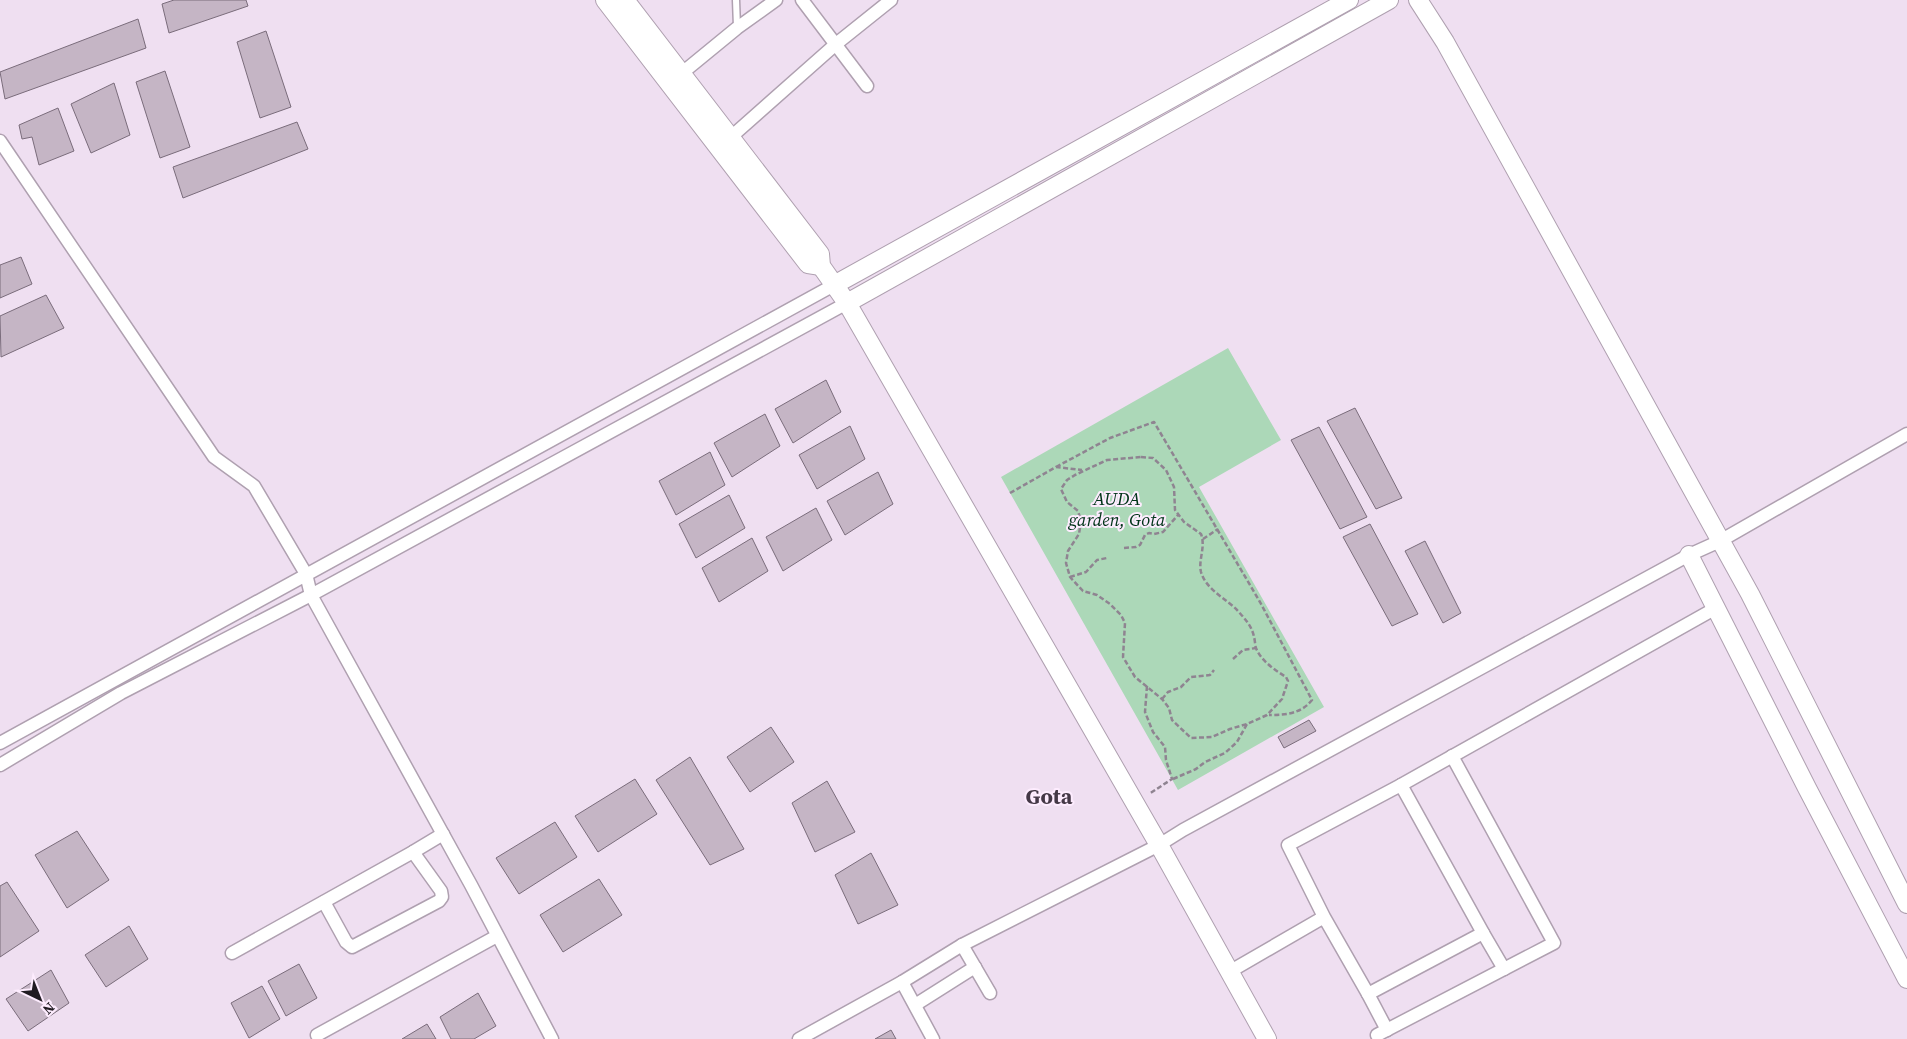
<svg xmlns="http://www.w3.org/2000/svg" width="1907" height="1039" viewBox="0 0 1907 1039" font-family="'Source Serif 4',serif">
  <rect width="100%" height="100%" fill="#efdff1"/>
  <polygon fill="#acd8b8" points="1228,348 1281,440 1199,487 1324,707 1178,790 1001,477"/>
  <g fill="#c5b5c5" stroke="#7a6c7b">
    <polygon points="174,0 246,0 248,6 169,33 162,4"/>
    <polygon points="138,19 146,48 5,99 0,72"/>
    <polygon points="266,31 291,107 260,118 237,42"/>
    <polygon points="165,71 190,147 160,158 136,82"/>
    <polygon points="114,83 130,135 91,153 71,104"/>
    <polygon points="58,108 74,151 39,165 32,137 22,139 19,125"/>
    <polygon points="297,122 308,149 183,198 173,167"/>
    <polygon points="21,257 32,284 0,298 0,265"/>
    <polygon points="46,295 64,328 1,357 0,316"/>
    <polygon points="826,380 841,412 793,443 775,409"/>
    <polygon points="1355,408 1402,498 1376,509 1327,421"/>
    <polygon points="765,414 780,446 732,477 714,443"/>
    <polygon points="850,426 865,459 817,489 799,455"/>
    <polygon points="1319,427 1367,517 1340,529 1291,440"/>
    <polygon points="710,452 725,485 676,515 659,481"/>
    <polygon points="878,472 893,504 845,535 827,501"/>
    <polygon points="729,495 745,528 696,558 679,524"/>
    <polygon points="816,508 832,540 783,571 766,537"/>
    <polygon points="1370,524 1418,614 1392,626 1343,537"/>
    <polygon points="752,538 768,571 719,602 702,568"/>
    <polygon points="1425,541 1461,613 1443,623 1405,551"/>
    <polygon points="1309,720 1316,731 1284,748 1278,737"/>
    <polygon points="771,727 794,762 750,792 727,757"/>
    <polygon points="690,757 744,849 710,865 656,780"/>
    <polygon points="635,779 657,814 598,852 575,816"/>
    <polygon points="827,781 855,832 815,852 792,803"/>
    <polygon points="555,822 577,857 519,894 496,858"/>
    <polygon points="77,831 109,880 67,908 35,855"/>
    <polygon points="871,853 898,905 858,924 835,875"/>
    <polygon points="599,879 622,915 563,952 540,915"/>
    <polygon points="7,882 39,931 0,957 0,886"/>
    <polygon points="129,926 148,959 106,987 85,955"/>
    <polygon points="299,964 317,998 286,1016 268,981"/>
    <polygon points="51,970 69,1003 28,1031 6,999"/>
    <polygon points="262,986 280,1019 249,1038 231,1003"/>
    <polygon points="478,993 496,1026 474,1039 451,1039 440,1017"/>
    <polygon points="427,1024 436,1039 402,1039"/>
    <polygon points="891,1030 896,1039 875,1039"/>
  </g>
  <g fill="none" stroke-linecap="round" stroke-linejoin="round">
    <defs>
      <polyline id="lane" points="736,0 737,27"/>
      <g id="street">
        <polyline points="802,0 867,86"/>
        <polyline points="676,78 737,28 776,0"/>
        <polyline points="731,137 836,44 891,0"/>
        <polyline points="0,141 214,457 254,486 306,574 311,595 471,885 552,1039"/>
        <polyline points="0,743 834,285"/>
        <polyline points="0,765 121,693 311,595 847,303"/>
        <polyline points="1401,785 1716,608"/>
        <polyline points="324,902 346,942 352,947 439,901 442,897 441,891 413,852"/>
        <polyline points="1483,933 1504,969"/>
        <polyline points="962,945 990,993"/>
        <polyline points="232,953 413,852 443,834"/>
        <polyline points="1229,972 1324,917 1288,845 1401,785 1483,933 1368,994 1324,917"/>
        <polyline points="902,982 933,1039"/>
        <polyline points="1368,994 1387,1030"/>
        <polyline points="915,1005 975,967"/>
        <polyline points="317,1035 497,936"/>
        <polyline points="1377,1035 1554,943 1452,756"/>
        <polyline points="799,1039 902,982 962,945 1159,845 1183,830 1689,555 1720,541 1907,434"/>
      </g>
      <g id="secondary">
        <polyline points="605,0 808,264 821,266"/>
        <polyline points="625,0 820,254 821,266 847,303 1159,845 1267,1039"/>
        <polyline points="1418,0 1445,42 1750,594 1907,904"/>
        <polyline points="834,285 1349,0"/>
        <polyline points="847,303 1389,0"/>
        <polyline points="1689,555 1807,788 1907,979"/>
      </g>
    </defs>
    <use href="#lane" stroke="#afa0b0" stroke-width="9"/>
    <use href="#street" stroke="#afa0b0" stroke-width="15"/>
    <use href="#secondary" stroke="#afa0b0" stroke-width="20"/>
    <g stroke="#8f8491" stroke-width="2.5" stroke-dasharray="5 2.5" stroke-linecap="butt">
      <path d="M 1141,457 L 1153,458 L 1166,470 L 1174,487 L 1175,510 L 1184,522 L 1201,534 C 1206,547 1198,560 1201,572 C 1206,590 1227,599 1238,611 C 1245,619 1252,626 1254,637 C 1255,640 1255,645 1256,648 C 1261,661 1275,670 1286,677 L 1288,681 L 1282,699 L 1267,715 L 1247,724 L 1230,729 L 1212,737 L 1191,738 L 1172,720 L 1169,708 L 1162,699 L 1135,677 L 1123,657 L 1125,623 L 1121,615 L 1110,604 L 1097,595 L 1083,591 L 1070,577 L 1066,563 L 1068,551 L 1079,534 L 1081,521 L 1078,511 L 1067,502 L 1061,489 L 1067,480 L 1075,475 L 1107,460 Z"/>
      <path d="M 1056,467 L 1110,438 L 1154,422 L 1260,602 L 1312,700 C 1301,714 1285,715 1269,715"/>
      <polyline points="1010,493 1056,467 1082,470"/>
      <polyline points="1203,539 1218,529"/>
      <polyline points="1124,548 1136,547 1140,545 1145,535 1149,533 1154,534 1163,532 1178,515"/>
      <polyline points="1070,577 1086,572 1097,560 1107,558"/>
      <polyline points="1233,659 1243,650 1256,648"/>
      <polyline points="1147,686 1145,712 1153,732 1165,747 1166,760 1172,779 1149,794"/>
      <polyline points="1162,699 1168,692 1181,687 1191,677 1210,675 1214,670"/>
      <polyline points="1173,779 1196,769 1205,762 1225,753 1237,742 1247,724"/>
    </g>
    <use href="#lane" stroke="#fff" stroke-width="6"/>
    <use href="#street" stroke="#fff" stroke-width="12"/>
    <use href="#secondary" stroke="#fff" stroke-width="18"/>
  </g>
  <g text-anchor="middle" stroke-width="4" stroke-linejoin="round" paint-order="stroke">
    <g font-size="18" font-style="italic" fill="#013418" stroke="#fdecfe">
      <text x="1117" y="505">AUDA<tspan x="1117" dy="21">garden, Gota</tspan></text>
    </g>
    <g font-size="22" font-weight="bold" fill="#443846" stroke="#fdecfe">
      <text x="1049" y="804">Gota</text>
    </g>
  </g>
  <g transform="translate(40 999) rotate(137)" stroke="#fdecfe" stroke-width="4" paint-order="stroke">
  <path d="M0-4L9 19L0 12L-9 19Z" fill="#201b21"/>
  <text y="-8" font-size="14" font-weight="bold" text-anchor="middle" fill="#201b21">N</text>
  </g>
</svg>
